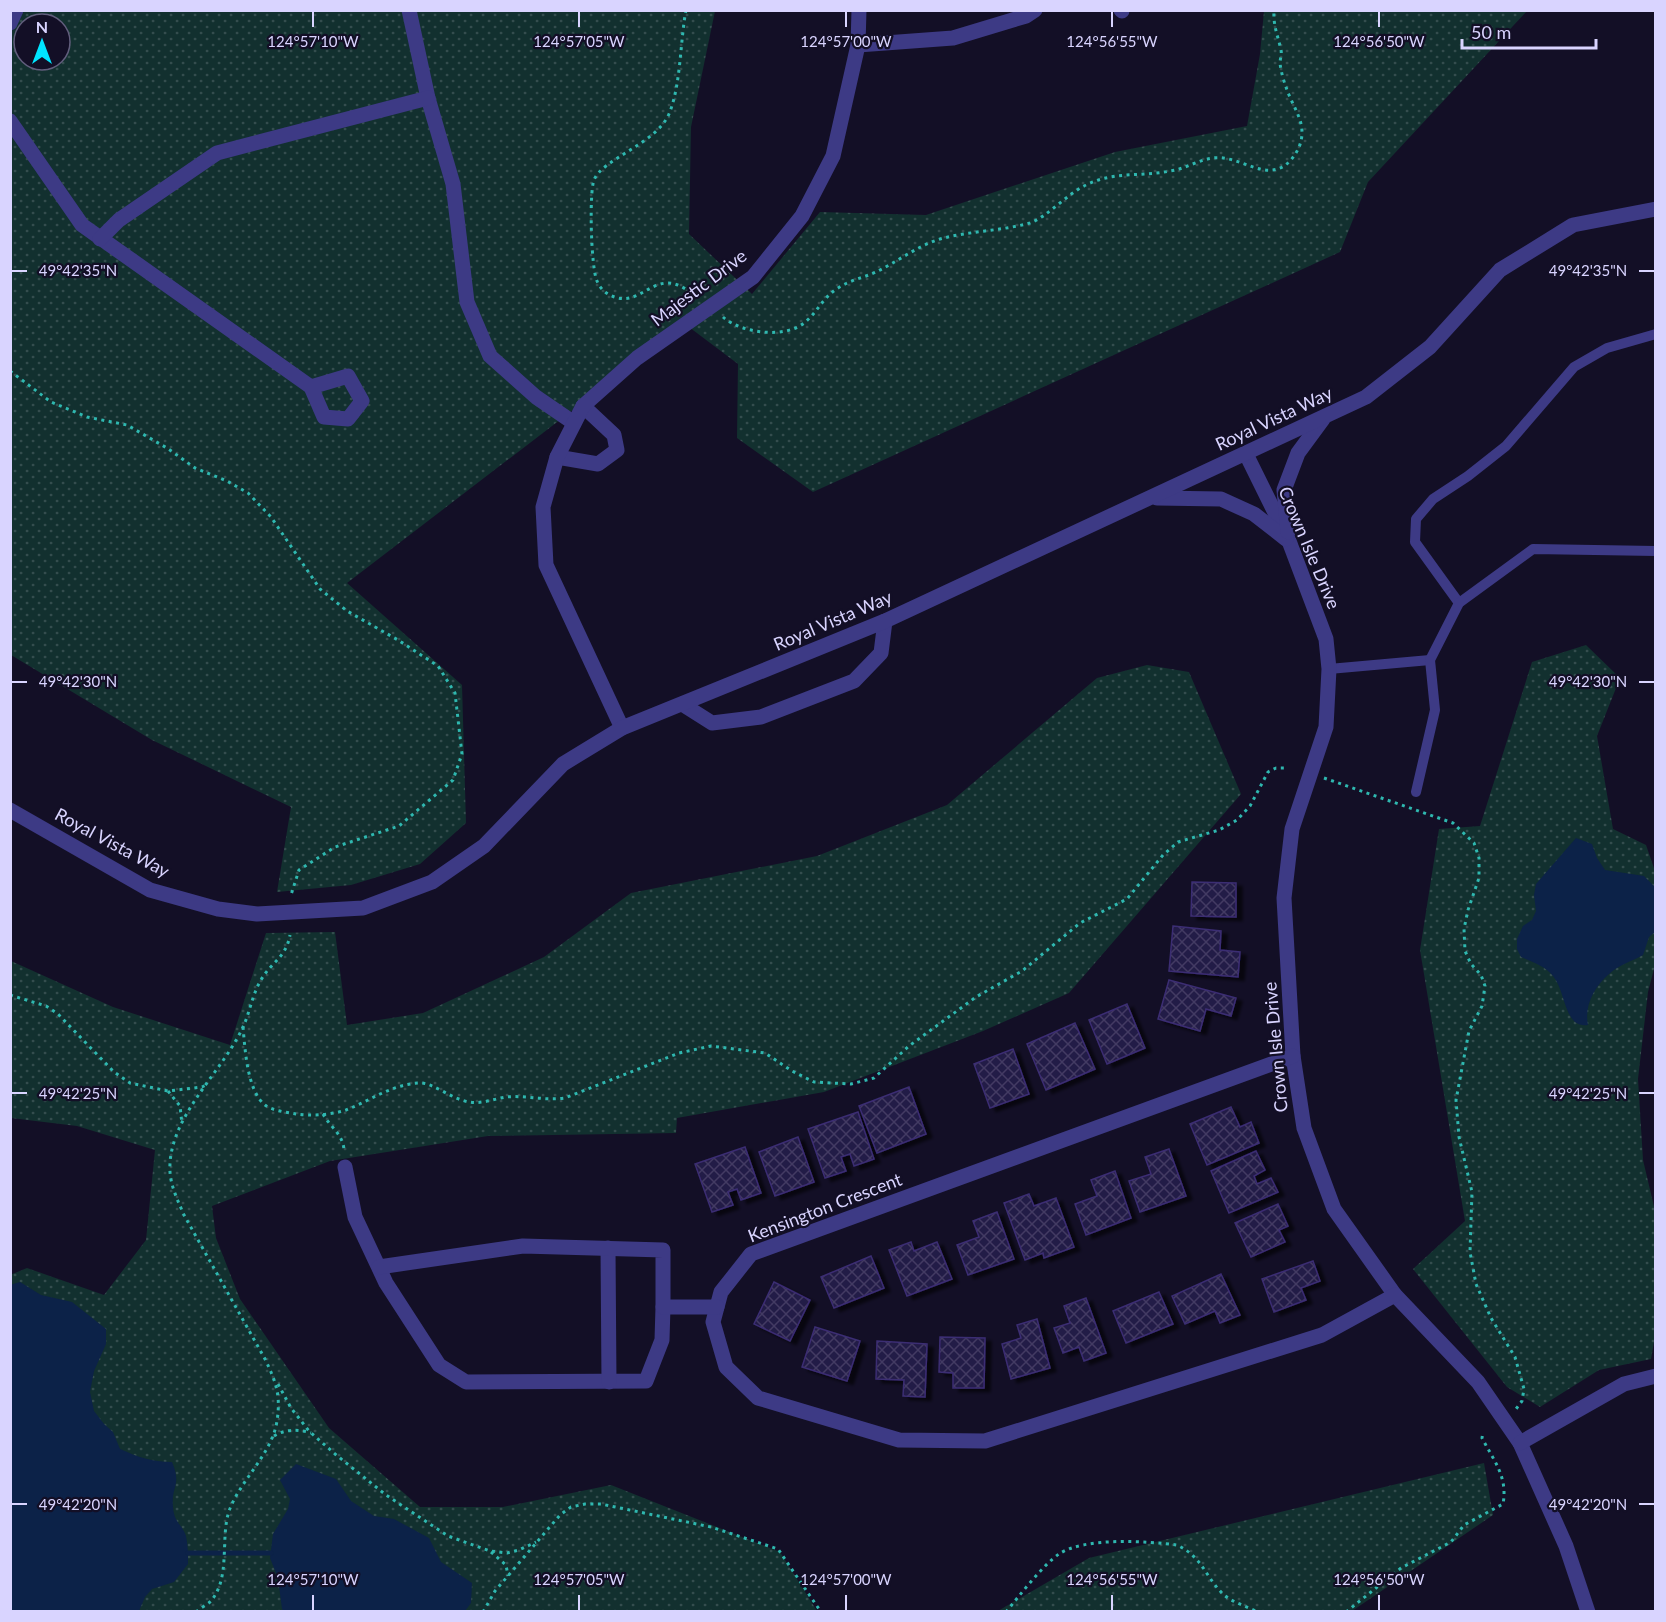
<svg xmlns="http://www.w3.org/2000/svg" width="1666" height="1622" viewBox="0 0 1666 1622" font-family="Lato,sans-serif">
  <defs>
    <pattern id="grass-dots" width="8" height="8" patternUnits="userSpaceOnUse" patternTransform="scale(1.5)"><rect width="8" height="8" fill="#12302f"/><path d="M2 2h.1M6 6h.1" fill="none" stroke="#344d4e" stroke-width="1.8" stroke-linecap="round"/></pattern>
    <pattern id="building-cross-hatch" width="8" height="8" patternUnits="userSpaceOnUse" patternTransform="scale(1.5)"><rect width="8" height="8" fill="#241b47"/><path d="M0 0l8 8M0 8l8-8" fill="none" stroke="#433b63"/></pattern>
    <filter id="shadow"><feDropShadow dx="6" dy="3.5" stdDeviation="1.5" flood-color="#0009"/></filter>
  </defs>
  <rect width="100%" height="100%" fill="#130f26"/>
  <g fill="url(#grass-dots)" fill-rule="evenodd">
    <path d="M 10,11 L 715,11 L 691,127 L 689,234 L 752,294 L 820,212 L 926,215 L 1115,152 L 1247,126 L 1260,54 L 1264,11 L 1527,11 L 1368,182 L 1340,252 L 813,492 L 737,438 L 738,364 L 685,324 L 347,583 L 462,685 L 466,823 L 420,864 L 351,885 L 277,892 L 291,807 L 152,740 L 11,655 ZM 24,24 L 60,24 L 60,60 L 24,60 Z"/>
    <polygon points="1586,645 1620,678 1597,736 1613,829 1646,845 1655,871 1655,965 1648,992 1638,1079 1643,1160 1656,1215 1656,1331 1651,1359 1599,1370 1540,1407 1507,1387 1413,1269 1465,1221 1420,950 1439,829 1480,826 1532,662"/>
    <polygon points="1147,665 1189,672 1241,794 1069,993 983,1031 824,1092 677,1118 676,1133 488,1136 330,1161 212,1206 216,1238 240,1299 329,1428 420,1507 503,1507 611,1485 780,1552 817,1611 11,1611 10,1275 27,1268 104,1295 146,1240 155,1150 77,1126 11,1118 11,961 113,1007 230,1045 266,933 335,932 347,1025 423,1013 544,957 631,893 817,856 947,805 1097,678"/>
    <polygon points="1484,1463 1493,1515 1352,1611 998,1611 1089,1558"/>
  </g>
  <g fill="#0c2248">
    <path d="M 1576,838 L 1592,844 L 1597,858 L 1605,870 L 1644,876 L 1656,888 L 1655,932 L 1649,937 L 1643,955 C 1632,961 1617,966 1609,974 C 1594,987 1584,1006 1588,1025 C 1564,1029 1566,991 1553,976 C 1545,966 1533,962 1521,957 L 1517,949 L 1517,939 L 1523,926 L 1532,920 L 1536,911 L 1534,895 L 1536,884 Z"/>
    <path d="M 20,1282 L 41,1295 L 72,1302 L 106,1329 L 106,1344 L 94,1371 L 90,1392 L 94,1411 L 104,1424 L 113,1432 L 120,1449 C 138,1457 152,1462 172,1462 C 182,1486 171,1485 173,1507 C 174,1523 182,1524 186,1536 C 188,1545 188,1555 188,1564 L 174,1582 L 152,1589 L 145,1597 L 139,1611 L 11,1611 L 10,1285 Z"/>
    <polygon points="296,1464 336,1479 351,1501 374,1516 394,1519 429,1538 441,1562 472,1583 471,1603 465,1611 284,1611 282,1609 278,1578 270,1558 273,1534 288,1509 290,1499 280,1480"/>
  </g>
  <g fill="none" stroke-linecap="round" stroke-linejoin="round">
    <polyline stroke="#0c2248" stroke-width="5" points="188,1553 271,1553"/>
  </g>
  <g fill="url(#building-cross-hatch)" stroke="#3b2d73" stroke-width="1.5" filter="url(#shadow)">
    <polygon points="1192,882 1236,883 1236,917 1191,916"/>
    <polygon points="1173,926 1221,931 1220,950 1240,952 1238,977 1169,971"/>
    <polygon points="1169,980 1236,998 1231,1016 1206,1009 1200,1031 1158,1019"/>
    <polygon points="1127,1004 1145,1048 1107,1064 1089,1020"/>
    <polygon points="1075,1023 1095,1069 1046,1090 1027,1044"/>
    <polygon points="1013,1049 1029,1094 990,1108 974,1064"/>
    <polygon points="909,1087 926,1134 877,1153 859,1106"/>
    <polygon points="1231,1107 1240,1127 1251,1122 1259,1143 1207,1165 1190,1124"/>
    <polygon points="858,1112 874,1159 854,1166 850,1154 841,1157 846,1171 825,1178 808,1129"/>
    <polygon points="798,1137 814,1182 775,1196 759,1152"/>
    <polygon points="745,1147 761,1193 741,1200 737,1189 728,1192 733,1205 712,1212 695,1164"/>
    <polygon points="1169,1149 1186,1196 1140,1212 1129,1181 1151,1174 1145,1157"/>
    <polygon points="1256,1151 1265,1170 1254,1176 1257,1184 1271,1178 1278,1192 1229,1213 1211,1171"/>
    <polygon points="1115,1171 1131,1218 1086,1235 1075,1204 1097,1196 1091,1180"/>
    <polygon points="1029,1194 1034,1206 1056,1198 1074,1247 1044,1258 1043,1253 1025,1260 1004,1203"/>
    <polygon points="1278,1204 1288,1226 1279,1230 1285,1242 1251,1257 1235,1223"/>
    <polygon points="997,1212 1014,1259 968,1275 957,1245 979,1237 973,1221"/>
    <polygon points="911,1242 914,1251 937,1242 952,1279 907,1296 889,1250"/>
    <polygon points="871,1256 884,1288 834,1308 821,1277"/>
    <polygon points="1313,1261 1320,1281 1301,1288 1306,1300 1274,1312 1262,1279"/>
    <polygon points="1221,1274 1240,1315 1220,1323 1215,1311 1185,1324 1172,1296"/>
    <polygon points="774,1282 810,1300 790,1341 754,1324"/>
    <polygon points="1159,1292 1173,1324 1126,1343 1113,1311"/>
    <polygon points="1086,1298 1106,1353 1084,1361 1079,1347 1063,1353 1054,1328 1070,1323 1064,1306"/>
    <polygon points="1037,1319 1050,1368 1011,1379 1002,1344 1021,1338 1017,1325"/>
    <polygon points="815,1327 860,1341 847,1381 802,1367"/>
    <polygon points="940,1337 985,1338 984,1388 953,1388 953,1373 939,1372"/>
    <polygon points="877,1341 927,1344 925,1397 903,1396 904,1380 876,1379"/>
  </g>
  <g fill="none" stroke-linecap="round" stroke-linejoin="round">
    <g stroke="#2fb8b0" stroke-width="3" stroke-dasharray="3 4.5" stroke-linecap="butt">
      <path d="M 686,10 C 680,42 681,85 669,114 C 656,144 602,159 594,180 C 589,193 591,268 597,281 C 599,286 603,291 608,294 C 634,309 646,283 668,283 C 679,283 688,291 697,296"/>
      <path d="M 723,317 C 741,333 784,339 804,323 C 817,313 823,297 838,288 C 850,280 863,278 876,272 C 897,262 917,246 940,239 C 969,231 1001,231 1030,223 C 1047,217 1067,194 1086,185 C 1114,171 1141,177 1170,171 C 1185,169 1198,160 1213,158 C 1240,154 1267,185 1290,161 C 1297,153 1302,144 1302,132 C 1302,118 1292,104 1287,90 C 1284,82 1281,72 1280,63 C 1280,59 1282,55 1281,50 C 1278,36 1273,26 1274,10"/>
      <polyline points="10,371 51,402 87,417 127,425 167,448 195,468 227,481 248,493 271,517 320,589 347,611 398,640 438,666 455,693 462,754 453,780 399,826 335,847 299,870 291,895"/>
      <polyline points="1324,778 1453,823 1474,843 1479,858 1479,878 1468,910 1464,929 1465,951 1471,964 1481,975 1485,986 1482,1006 1469,1031 1456,1100 1459,1137 1472,1192 1470,1252 1476,1284 1491,1318 1515,1357 1524,1389 1522,1401 1516,1409"/>
      <polyline points="10,995 46,1006 58,1014 114,1072 130,1083 168,1091 202,1087 206,1085"/>
      <path d="M 243,1027 C 245,1048 247,1091 265,1105 C 273,1111 286,1112 296,1114 C 311,1116 331,1115 346,1110 C 369,1101 393,1084 419,1083 C 433,1082 452,1100 470,1102 C 482,1104 494,1099 506,1097 C 526,1095 545,1101 565,1098 L 679,1053 L 711,1046 L 765,1053 L 792,1071 L 814,1082 L 851,1084 L 874,1078 L 909,1046 L 976,997 L 1022,971 L 1080,923 L 1127,899 L 1163,855 L 1178,842 L 1219,830 L 1237,820 L 1250,806 L 1268,772 L 1276,768 L 1284,768"/>
      <polyline points="168,1091 180,1106 182,1124"/>
      <path d="M 323,1114 C 330,1127 343,1134 344,1150"/>
      <polyline points="278,1384 291,1408 309,1431 335,1454 386,1495 448,1536 490,1551 507,1553 519,1550 536,1542"/>
      <path d="M 274,1436 C 285,1429 299,1429 311,1433"/>
      <polyline points="491,1552 506,1565 508,1576"/>
      <path d="M 196,1612 C 200,1608 207,1605 211,1601 C 231,1577 220,1539 229,1511 C 241,1479 272,1454 277,1421 C 281,1395 276,1382 265,1359 L 184,1215 C 178,1201 171,1187 170,1172 C 167,1118 222,1073 243,1027 C 250,1012 252,995 261,980 C 271,962 286,958 290,935"/>
      <polyline points="483,1612 495,1591 560,1515 571,1507 585,1504 601,1504 711,1527 778,1549 821,1612"/>
      <path d="M 1006,1612 C 1019,1596 1044,1564 1059,1554 C 1084,1537 1147,1541 1177,1545 C 1202,1557 1204,1574 1221,1592 C 1230,1602 1246,1606 1258,1612"/>
      <path d="M 1346,1612 L 1401,1568 L 1451,1542 L 1464,1525 L 1503,1504 C 1508,1477 1494,1461 1482,1438 L 1483,1432"/>
    </g>
    <g stroke="#3d3a85" stroke-width="10">
      <polyline points="1459,603 1415,542 1416,519 1433,499 1468,476 1506,446 1574,367 1607,348 1656,334"/>
      <polyline points="1329,669 1430,660"/>
      <polyline points="1416,792 1435,710 1430,660 1459,603 1533,549 1656,551"/>
    </g>
    <g stroke="#3d3a85" stroke-width="15">
      <polyline points="409,10 428,98 453,184 467,302 490,356 536,397 574,423"/>
      <polyline points="1121,10 1122,11"/>
      <polyline points="10,23 16,10"/>
      <polyline points="858,45 953,38 1026,16 1035,10"/>
      <polyline points="10,121 82,225 311,387 324,417 348,419 362,401 348,376 311,387"/>
      <polyline points="100,239 119,220 217,153 428,98"/>
      <polyline points="1246,454 1289,541 1326,639 1329,669 1326,727 1292,829 1284,898 1293,1056 1304,1128 1334,1209 1395,1295 1478,1382 1520,1443 1566,1546 1588,1612"/>
      <polyline points="557,457 598,464 617,450 614,435 583,406"/>
      <polyline points="1157,498 1221,499 1254,514 1286,539"/>
      <polyline points="1288,532 1284,490 1298,453 1323,419"/>
      <polyline points="682,704 712,723 761,717 854,681 881,653 885,621"/>
      <polyline points="622,728 546,565 543,507 557,457 583,406 637,358 753,277 802,216 833,156 858,45 859,10"/>
      <polyline points="10,810 150,890 218,909 257,914 363,908 432,882 484,846 563,764 622,728 885,621 1366,397 1430,347 1500,270 1573,225 1656,209"/>
      <polyline points="1293,1056 751,1254 721,1292 713,1322 726,1367 758,1398 899,1440 985,1441 1322,1335 1395,1295"/>
      <polyline points="345,1167 355,1217 386,1283 439,1365 466,1382 646,1381 662,1340 663,1307"/>
      <polyline points="608,1248 609,1382"/>
      <polyline points="379,1267 523,1246 663,1250 663,1307 717,1307"/>
      <polyline points="1520,1443 1624,1384 1656,1376"/>
    </g>
  </g>
  <path fill="none" stroke="#d9d4ff" stroke-width="2" d="M 313,12 L 313,27M 579,12 L 579,27M 846,12 L 846,27M 1112,12 L 1112,27M 1379,12 L 1379,27M 12,271 L 27,271M 1639,271 L 1654,271M 12,682 L 27,682M 1639,682 L 1654,682M 12,1093 L 27,1093M 1639,1093 L 1654,1093M 12,1504 L 27,1504M 1639,1504 L 1654,1504M 313,1595 L 313,1610M 579,1595 L 579,1610M 846,1595 L 846,1610M 1112,1595 L 1112,1610M 1379,1595 L 1379,1610"/>
  <g text-anchor="middle" stroke-width="4.5" stroke-linejoin="round" paint-order="stroke">
    <g font-size="18" fill="#d9d4ff" stroke="#130f26">
      <text transform="translate(699 288) rotate(-37)" y="6">Majestic Drive</text>
      <text transform="translate(1274 419) rotate(-25)" y="6">Royal Vista Way</text>
      <text transform="translate(1309 548) rotate(67)" y="6">Crown Isle Drive</text>
      <text transform="translate(833 621) rotate(-23)" y="6">Royal Vista Way</text>
      <text transform="translate(112 843) rotate(28)" y="6">Royal Vista Way</text>
      <text transform="translate(1276 1047) rotate(-95)" y="6">Crown Isle Drive</text>
      <text transform="translate(825 1208) rotate(-21)" y="6">Kensington Crescent</text>
    </g>
  </g>
  <g font-size="15" text-anchor="middle" fill="#d9d4ff" stroke="#130f26" stroke-width="4.5" stroke-linejoin="round" paint-order="stroke">
    <text x="313" y="47">124°57'10"W</text>
    <text x="579" y="47">124°57'05"W</text>
    <text x="846" y="47">124°57'00"W</text>
    <text x="1112" y="47">124°56'55"W</text>
    <text x="1379" y="47">124°56'50"W</text>
    <text x="78" y="276">49°42'35"N</text>
    <text x="1588" y="276">49°42'35"N</text>
    <text x="78" y="687">49°42'30"N</text>
    <text x="1588" y="687">49°42'30"N</text>
    <text x="78" y="1099">49°42'25"N</text>
    <text x="1588" y="1099">49°42'25"N</text>
    <text x="78" y="1510">49°42'20"N</text>
    <text x="1588" y="1510">49°42'20"N</text>
    <text x="313" y="1585">124°57'10"W</text>
    <text x="579" y="1585">124°57'05"W</text>
    <text x="846" y="1585">124°57'00"W</text>
    <text x="1112" y="1585">124°56'55"W</text>
    <text x="1379" y="1585">124°56'50"W</text>
  </g>
  <rect width="1666" height="1622" fill="none" stroke="#d9d4ff" stroke-width="24"/>
  <g transform="translate(42 42)"><circle r="28" fill="#130f26" stroke="#625e7d" stroke-width="1.5"/>
  <path d="M0-4.5L10 22L0 15L-10 22Z" fill="#00e5ff"/>
  <text y="-9" font-size="16" font-weight="bold" text-anchor="middle" fill="#d9d4ff">N</text>
  </g>
  <path d="M1462 39v9h134v-9" fill="none" stroke="#d9d4ff" stroke-width="3"/>
  <text x="1471" y="39" font-size="18" fill="#d9d4ff" stroke="#130f26" stroke-width="4.5" paint-order="stroke">50 m</text>
</svg>
